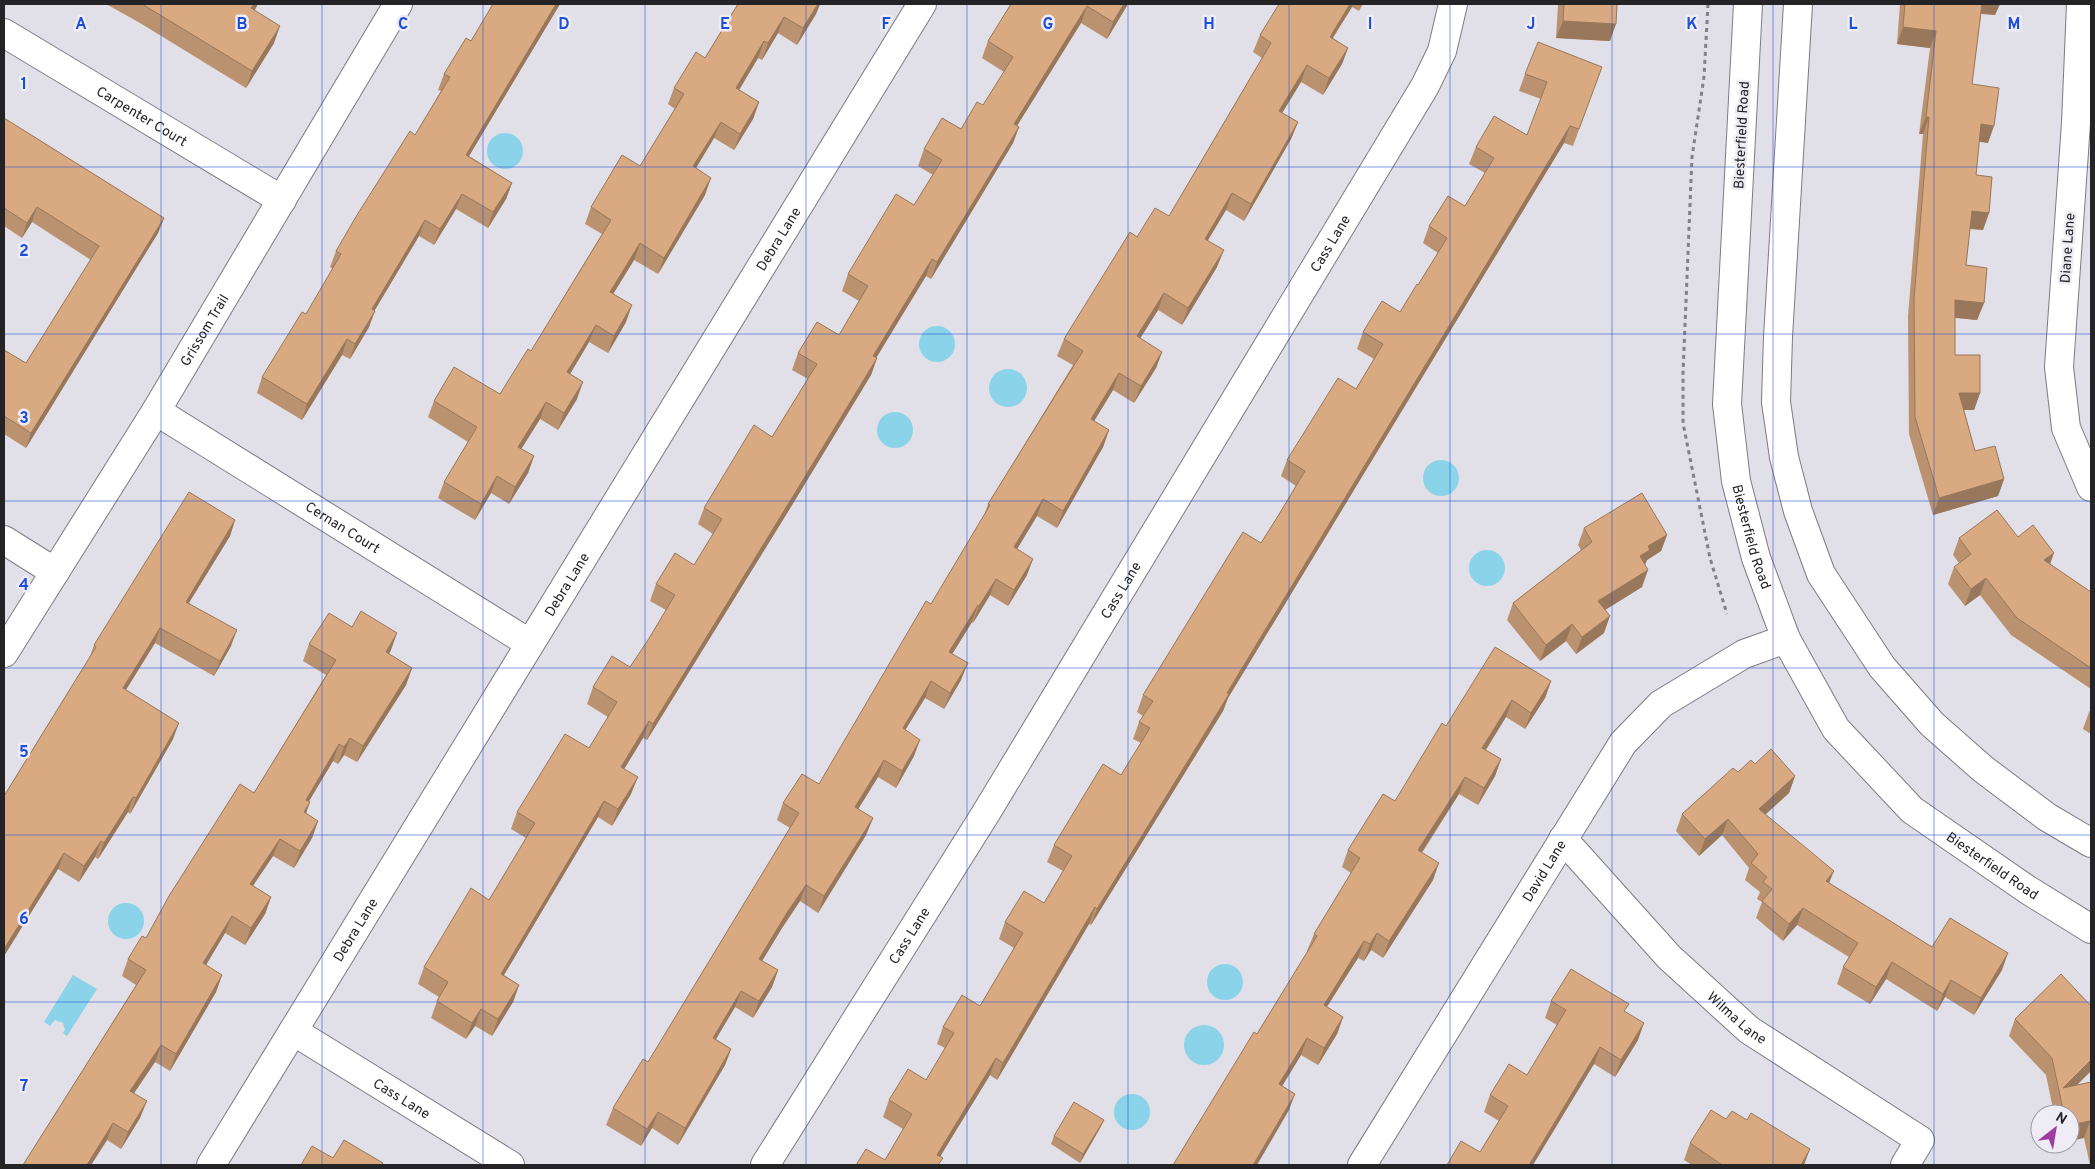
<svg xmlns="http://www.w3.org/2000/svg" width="2095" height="1169" viewBox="0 0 2095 1169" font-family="Overpass,sans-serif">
  <rect width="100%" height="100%" fill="#e1dfe8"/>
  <g fill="#8bd3e8">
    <circle cx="505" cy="151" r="18"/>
    <circle cx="937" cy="344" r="18"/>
    <circle cx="1008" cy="388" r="19"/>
    <circle cx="895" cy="430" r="18"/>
    <circle cx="1441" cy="478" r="18"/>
    <circle cx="1487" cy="568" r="18"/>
    <circle cx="126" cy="921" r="18"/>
    <circle cx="1225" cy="982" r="18"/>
    <polygon points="73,975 97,989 67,1036 63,1033 65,1030 63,1023 55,1020 50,1026 44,1022"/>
    <circle cx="1204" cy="1045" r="20"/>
    <circle cx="1132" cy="1112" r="18"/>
  </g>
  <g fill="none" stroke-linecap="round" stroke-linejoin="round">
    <defs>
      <g id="minor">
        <polyline points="2081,4 2076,123 2059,367 2066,428 2091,487"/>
        <path id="s1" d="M 4,33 L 282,200"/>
        <path id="s2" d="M 156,411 L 529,643"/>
        <polyline points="4,540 55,572"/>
        <path id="s3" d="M 4,653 L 156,411 L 398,4"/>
        <path id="s4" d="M 1563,839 L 1669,957 L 1749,1030 L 1920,1140 L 1905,1165"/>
        <path id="s5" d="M 293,1031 L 510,1165"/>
        <path id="s6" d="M 211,1165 L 922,4"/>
        <path id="s7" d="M 765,1165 L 986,813 L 1425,86 L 1442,51 L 1453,4"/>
        <path id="s8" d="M 1362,1165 L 1623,743 L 1661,704 L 1744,654 L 1786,639"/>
      </g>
      <g id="tertiary">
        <path id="s9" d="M 1748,4 L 1727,404 L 1736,481 L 1756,558 L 1786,639 L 1836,729 L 1912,810 L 2028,890 L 2091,929"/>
        <polyline points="1798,4 1778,337 1776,402 1784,457 1798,511 1821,574 1882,667 1932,724 1983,769 2047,817 2091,843"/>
      </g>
    </defs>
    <use href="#minor" stroke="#7d7b83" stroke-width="30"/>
    <use href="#tertiary" stroke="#7d7b83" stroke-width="30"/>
    <polyline stroke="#818086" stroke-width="3" stroke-dasharray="4 4" stroke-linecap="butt" points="1708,4 1704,77 1692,157 1683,373 1683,423 1710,558 1727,614"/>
    <use href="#minor" stroke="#fff" stroke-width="28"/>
    <use href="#tertiary" stroke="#fff" stroke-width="28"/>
  </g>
  <g fill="#bb926f">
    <polygon points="106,4 258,4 255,10 274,43 246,88 140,23"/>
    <polygon points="491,4 560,4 469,156 512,183 506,199 488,228 456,209 434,245 419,236 374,311 369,327 350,359 342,355 302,420 257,393 262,377 306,314 333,269 330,267 336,251 415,135 441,91 438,90 444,74 471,41 493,5"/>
    <polygon points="738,4 820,4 816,14 797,45 778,33 762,60 758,58 739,90 759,102 753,119 734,150 714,138 696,168 705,195 658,274 634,260 613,294 626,322 608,353 589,342 570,374 577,399 558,430 540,419 521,449 534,456 528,473 509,504 491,493 475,520 438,498 444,482 468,442 428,417 434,401 500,394 531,351 602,234 585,224 591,207 640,166 675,109 668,104 674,88 705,58"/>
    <polygon points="1011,4 1128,4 1107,39 1081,23 1017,126 1019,127 1013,143 931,279 926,276 876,358 877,358 871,375 789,510 647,740 643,738 624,769 631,794 612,826 598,817 504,975 519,985 513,1002 492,1036 475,1026 466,1039 431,1018 437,1001 439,997 418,984 424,967 489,900 526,838 511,829 517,812 589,748 608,717 587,704 593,687 630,667 648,640 666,610 650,601 656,584 694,565 713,534 698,524 704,508 772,437 808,379 792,370 798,353 839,335 859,301 842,291 848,274 914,205 933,175 918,166 924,149 961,129 983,105 1004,72 982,58 988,41"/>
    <polygon points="1279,4 1363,4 1359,11 1352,7 1333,38 1348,48 1342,64 1323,95 1301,82 1282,113 1298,122 1291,139 1244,221 1226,210 1208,240 1217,267 1182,325 1158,310 1140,338 1162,352 1156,368 1134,403 1113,390 1094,421 1109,430 1103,447 1057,528 1037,516 1017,549 1027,575 1008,606 990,595 973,623 972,622 952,654 961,680 944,709 925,698 905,730 914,756 896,788 878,777 858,809 873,818 866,835 818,913 800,901 782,928 762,961 778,970 772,987 753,1018 735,1007 716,1039 731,1049 725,1065 678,1145 652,1128 641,1146 606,1125 613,1108 648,1062 790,828 777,820 783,803 819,784 931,604 984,516 988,504 1073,365 1057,356 1064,339 1137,237 1169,216 1262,58 1253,52 1260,35"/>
    <polygon points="1544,4 1617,4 1610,41 1556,38 1558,5"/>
    <polygon points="1900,4 2000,4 1995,15 1981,14 1972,84 1988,143 1979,141 1976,175 1989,213 1983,230 1970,229 1966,265 1984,303 1977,320 1955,318 1955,355 1980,393 1974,410 1964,410 1975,451 2004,479 1998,496 1933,515 1909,434 1908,316 1923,134 1919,134 1930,48 1897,44"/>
    <polygon points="1602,67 1573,146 1564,143 1228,698 1223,711 1091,925 1089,924 997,1080 990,1075 940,1156 885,1160 903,1129 883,1117 889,1100 926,1080 945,1048 937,1044 943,1027 980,1006 1014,948 999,939 1005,922 1044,903 1063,871 1047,862 1054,845 1121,775 1141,743 1133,739 1139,722 1143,716 1137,712 1143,695 1261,543 1278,516 1296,486 1281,476 1287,460 1356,389 1374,359 1357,349 1363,332 1400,312 1418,285 1438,253 1423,243 1429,226 1465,206 1485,173 1469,164 1476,147 1527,135 1541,99 1519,91 1525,74"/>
    <polygon points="4,118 164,218 158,233 26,448 4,434 4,350 26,363 91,260 32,222 22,238 4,226"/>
    <polygon points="235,520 230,536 189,603 231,646 214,676 155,643 126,690 173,739 130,814 128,812 98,859 95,857 79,882 58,869 4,956 4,796 89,659 94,645"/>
    <polygon points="1584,528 1667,535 1661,551 1647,560 1645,565 1642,587 1605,610 1604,633 1576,654 1566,641 1540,661 1507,620 1513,603 1581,550 1578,545"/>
    <polygon points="2018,537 2050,564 2091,592 2091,689 2011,635 1980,595 1965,606 1948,584 1954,567 1959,563 1953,555 1959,538"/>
    <polygon points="352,627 391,650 389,654 412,668 406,685 357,762 344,755 338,764 333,761 309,801 306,814 318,821 312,838 294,868 273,856 253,886 271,897 265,914 245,945 225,933 206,965 222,975 216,992 170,1071 155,1062 134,1093 140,1118 121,1149 107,1140 91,1165 23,1165 136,985 122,976 128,959 146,938 254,793 326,675 303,661 309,644"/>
    <polygon points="1551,681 1545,698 1525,729 1506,717 1486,750 1501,759 1495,776 1478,805 1459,794 1422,853 1433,880 1383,958 1371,950 1364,961 1358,958 1347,975 1327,1007 1343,1017 1337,1034 1318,1065 1301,1055 1282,1086 1289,1110 1257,1034 1308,951 1307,951 1314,934 1351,873 1342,867 1348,850 1395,801 1446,726"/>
    <polygon points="2091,709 2091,734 2083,729 2089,712"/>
    <polygon points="1755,764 1795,776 1789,793 1765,814 1829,883 1932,947 2002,970 1974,1015 1945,997 1937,1011 1886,979 1870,1004 1837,984 1843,967 1849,957 1797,925 1783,941 1756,918 1762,902 1757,899 1760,892 1745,880 1749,868 1722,835 1699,856 1676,831 1682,814 1738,772"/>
    <polygon points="1551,1001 1626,1012 1638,1040 1615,1077 1594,1064 1480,1152 1499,1121 1484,1112 1490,1095 1527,1075 1557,1025 1545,1018"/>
    <polygon points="2091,1006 2091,1071 2077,1085 2091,1082 2091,1165 2090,1165 2084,1138 2070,1114 2054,1114 2046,1075 2009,1036 2015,1019"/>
    <polygon points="1104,1120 1100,1128 1080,1163 1051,1144 1054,1136"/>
    <polygon points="1690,1143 1804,1165 1692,1165 1684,1160"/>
  </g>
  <g fill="#98775a">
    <polygon points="254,4 258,4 245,25 251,8"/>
    <polygon points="556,4 560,4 460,171 466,155"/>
    <polygon points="818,4 820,4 816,14 797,45 803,28"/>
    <polygon points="1124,4 1128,4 1107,39 1113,22"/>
    <polygon points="1350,4 1353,4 1352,7 1323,53 1330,37"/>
    <polygon points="1544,4 1559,4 1558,5"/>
    <polygon points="1980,4 2000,4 1995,15 1977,13"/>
    <polygon points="1087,6 1081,23 1008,140 1014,124"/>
    <polygon points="784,17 778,33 762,60 768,43"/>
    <polygon points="1563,21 1616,24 1610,41 1556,38"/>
    <polygon points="280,26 274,43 246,88 252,71"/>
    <polygon points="1903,27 1936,31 1930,48 1897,44"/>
    <polygon points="764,41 758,58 730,105 736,88"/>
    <polygon points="1348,48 1342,64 1323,95 1329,78"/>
    <polygon points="1307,65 1301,82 1273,128 1279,111"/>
    <polygon points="759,102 753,119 734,150 740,134"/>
    <polygon points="1926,117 1929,117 1923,134 1919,134"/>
    <polygon points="721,122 714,138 687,183 693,166"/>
    <polygon points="1298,122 1291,139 1244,221 1251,204"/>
    <polygon points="1981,124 1994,126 1988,143 1975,141"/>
    <polygon points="1570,126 1564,143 1228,698 1223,711 1091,925 1097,909"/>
    <polygon points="1019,127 1013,143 931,279 937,262"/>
    <polygon points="711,178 705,195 658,274 664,258"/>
    <polygon points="512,183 506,199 488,228 493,212"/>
    <polygon points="1232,193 1226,210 1199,255 1205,239"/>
    <polygon points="462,194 456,209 434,245 440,229"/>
    <polygon points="37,207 32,222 22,238 27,223"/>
    <polygon points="1972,211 1989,213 1983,230 1965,228"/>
    <polygon points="164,218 158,233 26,448 31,433"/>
    <polygon points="425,220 419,236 366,325 372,309"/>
    <polygon points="640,243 634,260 604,309 610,292"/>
    <polygon points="1224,250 1217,267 1182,325 1188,308"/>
    <polygon points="932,259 926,276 867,373 873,356"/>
    <polygon points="1164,293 1158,310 1131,353 1137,336"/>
    <polygon points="1955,300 1984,303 1977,320 1949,317"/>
    <polygon points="632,305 626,322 608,353 614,336"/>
    <polygon points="375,311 369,327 350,359 355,344"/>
    <polygon points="596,325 589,342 561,389 567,372"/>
    <polygon points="347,339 342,355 302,420 307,404"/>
    <polygon points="1162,352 1156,368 1134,403 1141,386"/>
    <polygon points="877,358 871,375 789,510 647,740 653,724"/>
    <polygon points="1119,373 1113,390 1085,436 1091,419"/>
    <polygon points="583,382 577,399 558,430 564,413"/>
    <polygon points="1959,393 1980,393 1974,410 1953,410"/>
    <polygon points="546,402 540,419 512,464 518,447"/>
    <polygon points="1109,430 1103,447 1057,528 1063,511"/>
    <polygon points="534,456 528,473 509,504 515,487"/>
    <polygon points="497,476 491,493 475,520 481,504"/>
    <polygon points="2004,479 1998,496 1933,515 1939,498"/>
    <polygon points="1043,499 1037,516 1008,564 1014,547"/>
    <polygon points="235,520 230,536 180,617 186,602"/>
    <polygon points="1667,535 1661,551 1647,560 1644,567 1640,556 1648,546"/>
    <polygon points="2054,553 2048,570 2044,560"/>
    <polygon points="1033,559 1027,575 1008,606 1014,590"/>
    <polygon points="1648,570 1642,587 1592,618 1598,601"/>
    <polygon points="1986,578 1980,595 1965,606 1971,589"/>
    <polygon points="996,579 990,595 973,623 979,606"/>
    <polygon points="978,605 972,622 943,669 949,652"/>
    <polygon points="1610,616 1604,633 1576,654 1582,637"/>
    <polygon points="1572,624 1566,641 1540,661 1546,645"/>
    <polygon points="160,628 155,643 117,704 123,688"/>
    <polygon points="237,630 231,646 214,676 220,661"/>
    <polygon points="397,633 391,650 380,668 386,652"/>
    <polygon points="968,663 961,680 944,709 950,693"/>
    <polygon points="412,668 406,685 357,762 363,746"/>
    <polygon points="931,681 925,698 896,745 903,728"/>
    <polygon points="1551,681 1545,698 1525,729 1531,713"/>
    <polygon points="1512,700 1506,717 1476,765 1482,748"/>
    <polygon points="649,721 643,738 615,784 621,767"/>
    <polygon points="179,723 173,739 130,814 136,798"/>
    <polygon points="350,738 344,755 338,764 344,747"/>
    <polygon points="920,740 914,756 896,788 902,771"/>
    <polygon points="339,744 333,761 300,816 306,800"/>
    <polygon points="1501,759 1495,776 1478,805 1484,788"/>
    <polygon points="884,760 878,777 849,824 855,807"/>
    <polygon points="1795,776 1789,793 1753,826 1759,809"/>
    <polygon points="638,777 631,794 612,826 618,809"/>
    <polygon points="1465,777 1459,794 1412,867 1418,850"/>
    <polygon points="133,797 128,812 98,859 104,843"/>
    <polygon points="604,801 598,817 495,990 501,974"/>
    <polygon points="310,802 304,819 304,812"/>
    <polygon points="873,818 866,835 818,913 824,896"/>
    <polygon points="1728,819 1722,835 1699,856 1705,839"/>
    <polygon points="318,821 312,838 294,868 300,851"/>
    <polygon points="280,839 273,856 243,900 250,884"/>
    <polygon points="101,841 95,857 79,882 84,866"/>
    <polygon points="64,853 58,869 4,956 4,949"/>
    <polygon points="1439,863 1433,880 1383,958 1389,941"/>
    <polygon points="1834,871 1827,888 1826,881"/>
    <polygon points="806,885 800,901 782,928 753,976 759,959 788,911"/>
    <polygon points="271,897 265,914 245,945 251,928"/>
    <polygon points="1095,907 1089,924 997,1080 1003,1063"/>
    <polygon points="1803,908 1797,925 1783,941 1789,924"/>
    <polygon points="232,916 225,933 197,980 203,963"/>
    <polygon points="1377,933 1371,950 1364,961 1370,944"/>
    <polygon points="1364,941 1358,958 1347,975 1317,1022 1324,1005 1353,958"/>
    <polygon points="2008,953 2002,970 1974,1015 1981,998"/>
    <polygon points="1892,962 1886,979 1870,1004 1876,987"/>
    <polygon points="778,970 772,987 753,1018 759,1001"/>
    <polygon points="222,975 216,992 170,1071 176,1054"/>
    <polygon points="1951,980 1945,997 1937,1011 1943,994"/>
    <polygon points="519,985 513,1002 492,1036 498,1019"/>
    <polygon points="741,991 735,1007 707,1054 713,1038"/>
    <polygon points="481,1009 475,1026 466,1039 472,1023"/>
    <polygon points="1343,1017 1337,1034 1318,1065 1324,1048"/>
    <polygon points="1644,1023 1638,1040 1615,1077 1621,1060"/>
    <polygon points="1307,1038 1301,1055 1273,1101 1279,1084"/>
    <polygon points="161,1045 155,1062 124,1108 130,1091"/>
    <polygon points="1600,1047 1594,1064 1533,1165 1529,1165"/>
    <polygon points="731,1049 725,1065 678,1145 685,1128"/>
    <polygon points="996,1058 990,1075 935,1165 937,1155"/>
    <polygon points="2091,1060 2091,1071 2061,1100 2063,1088"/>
    <polygon points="1295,1094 1289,1110 1257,1165 1253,1165"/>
    <polygon points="147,1101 140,1118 121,1149 128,1132"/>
    <polygon points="658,1112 652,1128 641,1146 647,1129"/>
    <polygon points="1104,1120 1100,1128 1080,1163 1083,1154"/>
    <polygon points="2090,1121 2084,1138 2070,1141 2070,1125"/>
    <polygon points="113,1123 107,1140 91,1165 87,1165"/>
    <polygon points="1810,1149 1804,1165 1801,1165"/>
  </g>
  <g fill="#d9aa81" stroke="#98775a">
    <polygon points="142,4 254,4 251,8 280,26 252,71"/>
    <polygon points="493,4 556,4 466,155 512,183 493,212 462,194 440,229 425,220 372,309 375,311 355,344 347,339 307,404 262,377 302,312 306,314 341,254 336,251 357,215 410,131 415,135 450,77 444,74 466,38 471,41"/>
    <polygon points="738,4 818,4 803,28 784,17 768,43 764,41 736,88 759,102 740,134 721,122 693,166 711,178 664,258 640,243 610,292 632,305 614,336 596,325 567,372 583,382 564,413 546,402 518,447 534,456 515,487 497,476 481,504 444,482 477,427 434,401 454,367 500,394 528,349 531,351 611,220 591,207 622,155 640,166 684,94 674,88 696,52 705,58"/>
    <polygon points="1011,4 1124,4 1113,22 1087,6 1014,124 1019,127 937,262 932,259 873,356 877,358 795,493 653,724 649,721 621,767 638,777 618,809 604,801 501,974 519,985 498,1019 481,1009 472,1023 437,1001 448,982 424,967 471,888 489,900 535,823 517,812 565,734 589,748 617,702 593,687 612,656 630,667 648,640 675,595 656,584 675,553 694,565 722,519 704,508 754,425 772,437 817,364 798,353 817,322 839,335 868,286 848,274 896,194 914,205 942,160 924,149 942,118 961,129 977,102 983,105 1013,57 988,41"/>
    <polygon points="1279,4 1350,4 1330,37 1348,48 1329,78 1307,65 1279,111 1298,122 1251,204 1232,193 1205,239 1224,250 1188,308 1164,293 1137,336 1162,352 1141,386 1119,373 1091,419 1109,430 1063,511 1043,499 1014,547 1033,559 1014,590 996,579 979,606 978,605 949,652 968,663 950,693 931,681 903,728 920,740 902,771 884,760 855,807 873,818 824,896 806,885 788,911 759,959 778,970 759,1001 741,991 713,1038 731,1049 685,1128 658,1112 647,1129 613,1108 643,1059 648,1062 799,813 783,803 802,774 819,784 926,601 931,604 990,505 988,504 1083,351 1064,339 1130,232 1137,237 1155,208 1169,216 1271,43 1260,35"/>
    <polygon points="1564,4 1617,4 1616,24 1563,21"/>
    <polygon points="1905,4 1982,4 1972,84 1999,88 1994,126 1981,124 1976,175 1992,177 1989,213 1972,211 1966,265 1987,268 1984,303 1955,300 1955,355 1980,355 1980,393 1959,393 1975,451 1995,446 2004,479 1939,498 1915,417 1914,299 1929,117 1926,117 1936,31 1903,27"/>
    <polygon points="1538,42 1602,67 1579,129 1570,126 1227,693 1229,694 1097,909 1095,907 1003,1063 996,1058 937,1155 943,1158 938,1165 856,1165 866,1149 885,1160 912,1114 889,1100 908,1069 926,1080 954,1033 943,1027 962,995 980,1006 1023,933 1005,922 1024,891 1044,903 1072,856 1054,845 1103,764 1121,775 1150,728 1139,722 1153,701 1143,695 1243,532 1261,543 1278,516 1305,471 1287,460 1338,378 1356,389 1383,344 1363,332 1382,301 1400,312 1417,284 1418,285 1447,238 1429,226 1448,196 1465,206 1494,158 1476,147 1494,116 1527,135 1547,82 1525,74"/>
    <polygon points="4,118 164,218 31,433 4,416 4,350 26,363 99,246 37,207 27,223 4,208"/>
    <polygon points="189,492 235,520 186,602 237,630 220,661 160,628 123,688 179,723 136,798 133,797 104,843 101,841 84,866 64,853 4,949 4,796 96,647 94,645"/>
    <polygon points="1642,493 1667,535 1648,546 1650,550 1640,556 1648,570 1598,601 1610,616 1582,637 1572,624 1546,645 1513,603 1592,542 1584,528"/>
    <polygon points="1997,510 2018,537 2033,525 2054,553 2044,560 2091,592 2091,668 2017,618 1986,578 1971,589 1954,567 1971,554 1959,538"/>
    <polygon points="361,611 397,633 386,652 412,668 363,746 350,738 344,747 339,744 306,800 310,802 304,812 318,821 300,851 280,839 250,884 271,897 251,928 232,916 203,963 222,975 176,1054 161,1045 130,1091 147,1101 128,1132 113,1123 87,1165 23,1165 146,970 128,959 142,936 146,938 169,896 240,784 254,793 336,660 309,644 329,613 352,627"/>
    <polygon points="1495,647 1551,681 1531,713 1512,700 1482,748 1501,759 1484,788 1465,777 1418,850 1439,863 1389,941 1377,933 1370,944 1364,941 1353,958 1324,1005 1343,1017 1324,1048 1307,1038 1279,1084 1295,1094 1253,1165 1173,1165 1254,1032 1257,1034 1317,936 1314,934 1360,858 1348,850 1383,794 1395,801 1442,723 1446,726"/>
    <polygon points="1771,749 1795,776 1759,809 1834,871 1826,881 1932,947 1950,918 2008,953 1981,998 1951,980 1943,994 1892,962 1876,987 1843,967 1858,943 1803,908 1789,924 1762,901 1772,889 1763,882 1767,877 1751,863 1758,854 1728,819 1705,839 1682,814 1733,768 1738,772 1751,760 1755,764"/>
    <polygon points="1571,969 1629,1004 1624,1011 1644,1023 1621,1060 1600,1047 1529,1165 1447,1165 1461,1141 1480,1152 1508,1106 1490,1095 1509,1064 1527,1075 1566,1010 1551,1001"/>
    <polygon points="2061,974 2091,1006 2091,1060 2063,1088 2091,1082 2091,1126 2090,1121 2070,1125 2070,1114 2064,1114 2052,1058 2015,1019"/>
    <polygon points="1074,1102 1104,1120 1083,1154 1054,1136"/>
    <polygon points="1711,1110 1726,1119 1732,1111 1747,1120 1751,1113 1810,1149 1801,1165 1722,1165 1690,1143"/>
    <polygon points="344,1140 383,1163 382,1165 301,1165 312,1146 333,1158"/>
  </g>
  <path fill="none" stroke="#1d4ed8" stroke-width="1" stroke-opacity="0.55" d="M 161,4 L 161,1165M 322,4 L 322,1165M 483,4 L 483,1165M 645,4 L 645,1165M 806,4 L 806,1165M 967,4 L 967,1165M 1128,4 L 1128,1165M 1289,4 L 1289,1165M 1450,4 L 1450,1165M 1612,4 L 1612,1165M 1773,4 L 1773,1165M 1934,4 L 1934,1165M 4,167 L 2091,167M 4,334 L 2091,334M 4,501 L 2091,501M 4,668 L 2091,668M 4,835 L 2091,835M 4,1002 L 2091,1002"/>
  <g text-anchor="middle" stroke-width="5" stroke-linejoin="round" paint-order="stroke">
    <g font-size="14" fill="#242326" stroke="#eeecf5">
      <text dy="5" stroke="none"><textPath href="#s1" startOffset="161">Carpenter Court</textPath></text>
      <text transform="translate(1741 135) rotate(-87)" y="5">Biesterfield Road</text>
      <text dy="5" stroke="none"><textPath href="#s6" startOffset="1086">Debra Lane</textPath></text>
      <text dy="5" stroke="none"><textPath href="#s7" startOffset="1081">Cass Lane</textPath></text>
      <text transform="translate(2067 248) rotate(-86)" y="5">Diane Lane</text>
      <text dy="5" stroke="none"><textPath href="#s3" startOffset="380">Grissom Trail</textPath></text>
      <text dy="5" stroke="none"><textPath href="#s2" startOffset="220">Cernan Court</textPath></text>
      <text dy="5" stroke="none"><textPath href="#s9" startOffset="536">Biesterfield Road</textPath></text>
      <text dy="5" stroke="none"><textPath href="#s6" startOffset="681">Debra Lane</textPath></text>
      <text dy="5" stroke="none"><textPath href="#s7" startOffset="676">Cass Lane</textPath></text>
      <text dy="5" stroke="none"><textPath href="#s9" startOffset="956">Biesterfield Road</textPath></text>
      <text dy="5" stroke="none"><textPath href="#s8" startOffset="346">David Lane</textPath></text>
      <text dy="5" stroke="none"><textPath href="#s6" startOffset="276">Debra Lane</textPath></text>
      <text dy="5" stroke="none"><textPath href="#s7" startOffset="271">Cass Lane</textPath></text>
      <text dy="5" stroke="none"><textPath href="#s4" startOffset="250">Wilma Lane</textPath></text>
      <text dy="5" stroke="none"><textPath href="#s5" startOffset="128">Cass Lane</textPath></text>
    </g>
  </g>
  <g font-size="16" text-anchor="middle" font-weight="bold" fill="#1d4ed8" stroke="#eeecf5" stroke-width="5" stroke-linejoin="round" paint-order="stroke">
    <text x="81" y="29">A</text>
    <text x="242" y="29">B</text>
    <text x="403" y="29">C</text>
    <text x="564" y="29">D</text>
    <text x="725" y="29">E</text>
    <text x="886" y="29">F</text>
    <text x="1048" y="29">G</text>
    <text x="1209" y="29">H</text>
    <text x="1370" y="29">I</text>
    <text x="1531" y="29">J</text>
    <text x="1692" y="29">K</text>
    <text x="1853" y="29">L</text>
    <text x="2014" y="29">M</text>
    <text x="24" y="89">1</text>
    <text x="24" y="256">2</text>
    <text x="24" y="423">3</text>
    <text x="24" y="590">4</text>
    <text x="24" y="757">5</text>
    <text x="24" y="924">6</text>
    <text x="24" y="1091">7</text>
  </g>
  <rect width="2095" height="1169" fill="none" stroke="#242326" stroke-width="10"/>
  <g transform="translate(2055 1129) rotate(31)"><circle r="24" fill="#eeecf5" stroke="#9d9ca2"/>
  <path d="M0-4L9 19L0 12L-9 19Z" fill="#9f3ba1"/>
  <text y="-8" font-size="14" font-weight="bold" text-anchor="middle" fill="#242326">N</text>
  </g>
</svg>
